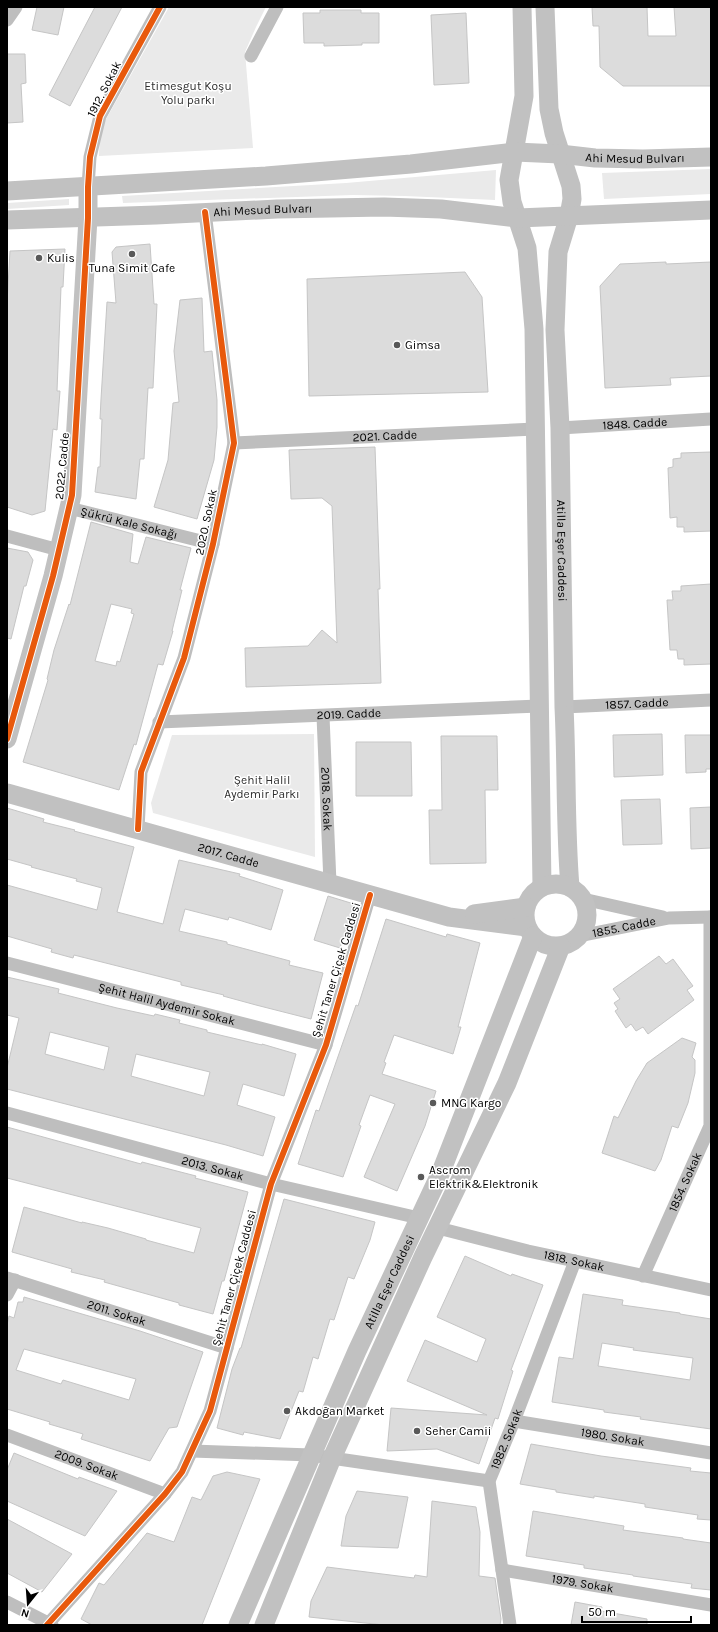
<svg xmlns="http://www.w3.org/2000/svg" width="718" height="1632" viewBox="0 0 718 1632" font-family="Karla,sans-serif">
  <rect width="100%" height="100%" fill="#fff"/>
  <g fill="#eaeaea">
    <polygon points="169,7 266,7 256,27 245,52 253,148 99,156 100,130"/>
    <polygon points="711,169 711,194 604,199 602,173"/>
    <polygon points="496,170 495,200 405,196 353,195 123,203 122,196 346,183"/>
    <polygon points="69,199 69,205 7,209 7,203"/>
    <polygon points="314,734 315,857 153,813 151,803 172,735"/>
  </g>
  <g fill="#dcdcdc" stroke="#c5c5c5" fill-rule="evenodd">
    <polygon points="37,7 64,7 58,35 32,30"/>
    <polygon points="95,7 122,7 70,106 49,95"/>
    <polygon points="592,7 647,7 648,36 676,36 674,7 711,7 711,86 623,86 600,67 599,26 593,26"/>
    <polygon points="320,10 361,10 361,13 379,13 379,43 362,43 362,45 324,46 324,43 304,43 303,13 320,13"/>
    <polygon points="466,13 469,83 434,85 431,15"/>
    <polygon points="7,54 25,54 26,83 21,84 23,122 7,123"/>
    <polygon points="150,244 154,304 157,304 153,388 148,388 144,459 140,459 136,499 95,492 98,467 100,467 102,419 100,419 101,399 107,302 116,303 112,252 116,247"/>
    <polygon points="65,249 63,287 61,287 57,391 60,391 57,430 53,429 45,511 32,515 7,507 7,303 10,251"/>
    <polygon points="666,262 666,264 711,262 711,376 670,378 671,385 605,388 600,286 620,264"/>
    <polygon points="465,272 482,297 488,392 309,396 307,279"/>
    <polygon points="202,298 204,352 212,351 217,400 217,427 214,460 197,519 154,507 168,460 173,403 179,402 174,351 180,300"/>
    <polygon points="375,447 380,589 378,589 381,683 246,687 245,648 308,646 322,630 337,643 332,506 322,498 291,499 289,450"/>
    <polygon points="711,452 711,531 684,532 684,527 677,527 677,517 670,518 668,468 673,467 673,459 681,458 681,453"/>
    <path d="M 91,522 L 133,534 L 130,562 L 138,564 L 146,537 L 191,548 L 180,590 L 182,590 L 172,631 L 173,631 L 163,665 L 158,664 L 136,745 L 134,744 L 119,790 L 23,762 L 48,680 L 47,679 L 54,650 L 69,604 L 70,605 ZM 111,604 L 132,609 L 131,613 L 134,614 L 120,662 L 117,661 L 116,666 L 95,661 Z"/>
    <polygon points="7,548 28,552 33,560 26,586 24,586 11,639 7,638"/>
    <polygon points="711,584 711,664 684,665 684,659 678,659 677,650 670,650 667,600 673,600 672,591 681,591 681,586"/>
    <polygon points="662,734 663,775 614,777 613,735"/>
    <polygon points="685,735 711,735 711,769 706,769 706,772 686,773"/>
    <polygon points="441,736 497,736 498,790 485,790 486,863 430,864 429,810 442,810"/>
    <polygon points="356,742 411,742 412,796 356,796"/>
    <polygon points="660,799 662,844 623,845 621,800"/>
    <polygon points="711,807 711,848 691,849 690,808"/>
    <polygon points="7,808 44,819 43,822 75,830 74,831 134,847 117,912 163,924 179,860 240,874 239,876 283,890 271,930 229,917 228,920 185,909 179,931 227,942 227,944 290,961 289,965 323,973 311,1019 256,1005 223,996 224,995 181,985 181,982 74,955 73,958 51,952 52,949 7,936 7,885 97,910 102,888 76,881 77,879 31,867 32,866 7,859"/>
    <polygon points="328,896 354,904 340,948 314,940"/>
    <polygon points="386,919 446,937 447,934 480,943 458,1027 461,1027 453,1054 394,1035 384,1062 386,1063 382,1074 436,1091 425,1126 397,1191 364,1177 395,1104 370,1095 359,1125 361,1126 343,1177 298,1164 316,1110 319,1111 356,1005 358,1006"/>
    <polygon points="659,956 666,964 673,959 693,986 687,990 694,1000 648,1034 643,1027 636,1031 631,1024 626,1028 615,1011 618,1009 614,1003 620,999 613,989"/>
    <path d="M 7,977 L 59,989 L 58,993 L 117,1008 L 154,1016 L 155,1014 L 180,1020 L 179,1023 L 207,1030 L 207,1032 L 262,1045 L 262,1044 L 296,1054 L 284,1096 L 243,1084 L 237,1105 L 275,1117 L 263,1156 L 226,1145 L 7,1089 L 7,1068 L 19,1018 L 7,1015 ZM 50,1032 L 109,1047 L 104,1070 L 45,1054 ZM 136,1054 L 210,1072 L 204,1096 L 131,1076 Z"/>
    <polygon points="682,1038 696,1043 692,1057 695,1060 695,1073 688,1103 678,1128 672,1126 661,1160 655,1171 602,1153 614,1116 618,1118 636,1081 647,1063"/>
    <polygon points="7,1127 141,1164 142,1162 196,1176 195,1178 248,1192 224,1281 222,1281 213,1314 179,1305 179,1303 104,1282 105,1280 71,1272 72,1269 12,1252 24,1207 82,1223 82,1222 108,1228 146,1239 146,1240 194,1253 201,1228 7,1178"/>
    <polygon points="284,1199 375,1222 370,1240 354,1279 348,1277 334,1320 330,1319 318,1359 313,1357 303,1392 299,1391 280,1439 244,1432 243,1435 217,1428 232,1369 240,1348 241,1348"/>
    <polygon points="465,1256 511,1276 512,1274 543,1285 511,1370 513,1371 498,1419 495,1418 479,1464 437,1449 387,1451 391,1408 487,1415 407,1381 425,1340 477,1362 486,1339 437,1317"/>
    <path d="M 583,1294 L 623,1300 L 622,1305 L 680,1313 L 680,1314 L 711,1319 L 711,1429 L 640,1419 L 641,1417 L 604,1412 L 604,1410 L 552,1402 L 559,1357 L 573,1359 ZM 602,1343 L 634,1348 L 633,1350 L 693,1358 L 690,1380 L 598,1366 Z"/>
    <path d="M 24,1297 L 140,1331 L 203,1352 L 177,1427 L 169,1428 L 150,1461 L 81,1439 L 83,1434 L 49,1424 L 50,1422 L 7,1409 L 7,1325 L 9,1316 L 14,1318 L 18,1302 L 23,1302 ZM 24,1349 L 136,1379 L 129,1400 L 63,1380 L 61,1384 L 16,1370 Z"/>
    <polygon points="531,1444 601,1456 691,1468 690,1471 711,1473 711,1520 697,1519 698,1515 645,1507 645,1504 594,1496 594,1498 556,1492 556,1490 520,1484"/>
    <polygon points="14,1453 78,1479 79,1477 117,1491 85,1536 7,1501 7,1470"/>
    <polygon points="227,1472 260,1479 202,1625 92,1625 81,1619 99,1583 104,1585 147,1533 174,1542 192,1497 201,1500 213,1476"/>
    <polygon points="357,1491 408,1497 398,1548 341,1546 346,1516"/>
    <polygon points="432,1501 476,1507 480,1532 479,1576 495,1578 501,1619 500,1625 384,1625 309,1617 311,1601 327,1567 414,1578 415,1575 427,1577"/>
    <polygon points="533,1511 624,1526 623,1530 683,1538 683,1539 711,1543 711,1590 691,1588 692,1584 633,1576 633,1575 584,1568 584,1565 526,1556"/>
    <polygon points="7,1519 72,1554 42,1592 7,1573"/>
    <polygon points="575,1602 602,1607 601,1611 647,1619 647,1625 571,1625"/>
  </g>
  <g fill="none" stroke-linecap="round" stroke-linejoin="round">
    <g stroke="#bebebe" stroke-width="13">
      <polyline points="7,20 16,7"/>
      <polyline points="251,56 277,7"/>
      <polyline points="88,187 90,157 100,116 160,7"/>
      <path id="s1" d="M 560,428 L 711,419"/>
      <path id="s2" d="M 234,443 L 535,429"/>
      <path id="s3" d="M 69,508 L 213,544"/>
      <polyline points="7,536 59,550"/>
      <path id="s4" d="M 564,707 L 711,700"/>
      <path id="s5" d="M 323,716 L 330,883"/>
      <path id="s6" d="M 159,722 L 539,706"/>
      <polyline points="138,829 141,772 184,658 213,544 234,443 205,212"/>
      <polyline points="583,899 663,917"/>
      <path id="s7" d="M 579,936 L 669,918 L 711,917"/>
      <path id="s8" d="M 7,963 L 326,1045"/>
      <path id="s9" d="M 7,1113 L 271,1184 L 419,1218"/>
      <path id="s10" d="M 438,1228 L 528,1251 L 711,1290"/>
      <path id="s11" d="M 643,1276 L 710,1126 L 710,917"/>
      <path id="s12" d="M 7,1278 L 227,1348"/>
      <polyline points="7,1295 15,1280"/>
      <path id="s13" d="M 514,1421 L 711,1453"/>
      <path id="s14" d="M 7,1435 L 165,1494"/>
      <polyline points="192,1451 311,1455 489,1481"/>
      <path id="s15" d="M 502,1570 L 711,1605"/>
      <polyline points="7,1602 52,1625"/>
      <polyline points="47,1625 165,1494 182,1472 210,1411 271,1184 326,1045 370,895"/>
      <path id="s16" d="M 510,1625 L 489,1481 L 514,1421 L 575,1261"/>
    </g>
    <g stroke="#c1c1c1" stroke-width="19">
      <polyline points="522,7 524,96 509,180 512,202 527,248 534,329 542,887"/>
      <path id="s17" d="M 545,7 L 549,109 L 554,133 L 571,186 L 572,199 L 569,216 L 558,252 L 555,330 L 560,428 L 564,707 C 567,767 565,827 570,887"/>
      <path id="s18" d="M 7,191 L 266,176 L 411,164 L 515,152 L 560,154 L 595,158 L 643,159 L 711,157"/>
      <path id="s19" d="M 7,220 L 156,215 L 277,209 L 384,207 L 441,209 L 518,218 L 711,210"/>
      <polyline points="7,739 53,576 72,495 88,218 88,187"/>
      <path id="s20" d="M 7,793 L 449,917 L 527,927"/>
      <circle cx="556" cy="915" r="31"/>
      <polyline points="474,914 526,907"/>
      <path id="s21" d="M 238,1625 L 357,1351 L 441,1172 L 533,936"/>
      <polyline points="264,1625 332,1458 423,1257 507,1083 561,946"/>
    </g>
    <defs>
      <g id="cycleway">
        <polyline points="7,739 53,576 72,495 88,218 88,187 90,157 100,116 160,7"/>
        <polyline points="138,829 141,772 184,658 213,544 234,443 205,212"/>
        <polyline points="47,1625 165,1494 182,1472 210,1411 271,1184 326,1045 370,895"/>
      </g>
    </defs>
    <use href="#cycleway" stroke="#fff" stroke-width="8"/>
    <use href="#cycleway" stroke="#e8590c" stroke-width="6"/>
  </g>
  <g fill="#595959" stroke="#fff" stroke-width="1.5">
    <circle cx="132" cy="254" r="4"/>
    <circle cx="39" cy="258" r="4"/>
    <circle cx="397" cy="345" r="4"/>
    <circle cx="433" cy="1103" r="4"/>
    <circle cx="421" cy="1177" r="4"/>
    <circle cx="287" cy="1411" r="4"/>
    <circle cx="417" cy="1431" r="4"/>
  </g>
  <g text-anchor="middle" stroke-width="3" stroke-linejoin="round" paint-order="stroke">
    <g font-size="12" fill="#2f2f2f" stroke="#fff">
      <text x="188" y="90">Etimesgut Koşu<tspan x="188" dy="14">Yolu parkı</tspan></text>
      <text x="262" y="784">Şehit Halil<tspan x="262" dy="14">Aydemir Parkı</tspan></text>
    </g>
    <g font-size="12" fill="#000" stroke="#fff">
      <text transform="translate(104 89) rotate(-63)" y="4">1912. Sokak</text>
      <text dy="4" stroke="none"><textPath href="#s18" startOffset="630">Ahi Mesud Bulvarı</textPath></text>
      <text dy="4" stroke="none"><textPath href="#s19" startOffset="256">Ahi Mesud Bulvarı</textPath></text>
      <text dy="4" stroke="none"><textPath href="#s1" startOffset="75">1848. Cadde</textPath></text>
      <text dy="4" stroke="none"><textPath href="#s2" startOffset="151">2021. Cadde</textPath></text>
      <text transform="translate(62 466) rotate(-85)" y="4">2022. Cadde</text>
      <text transform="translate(206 522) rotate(-78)" y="4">2020. Sokak</text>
      <text dy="4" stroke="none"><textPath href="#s3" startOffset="62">Şükrü Kale Sokağı</textPath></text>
      <text dy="4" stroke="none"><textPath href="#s17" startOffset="549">Atilla Eşer Caddesi</textPath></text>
      <text dy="4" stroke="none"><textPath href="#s4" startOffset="73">1857. Cadde</textPath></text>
      <text dy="4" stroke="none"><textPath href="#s6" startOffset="190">2019. Cadde</textPath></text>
      <text dy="4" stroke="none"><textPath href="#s5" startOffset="83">2018. Sokak</textPath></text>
      <text dy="4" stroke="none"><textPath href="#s20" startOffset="230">2017. Cadde</textPath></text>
      <text dy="4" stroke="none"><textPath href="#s7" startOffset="46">1855. Cadde</textPath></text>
      <text transform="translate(336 970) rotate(-73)" y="4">Şehit Taner Çiçek Caddesi</text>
      <text dy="4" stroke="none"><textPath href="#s8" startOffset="165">Şehit Halil Aydemir Sokak</textPath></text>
      <text dy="4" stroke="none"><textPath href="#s9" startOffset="213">2013. Sokak</textPath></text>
      <text dy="4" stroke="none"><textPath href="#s11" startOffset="103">1854. Sokak</textPath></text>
      <text dy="4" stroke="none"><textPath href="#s10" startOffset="140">1818. Sokak</textPath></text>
      <text transform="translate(234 1278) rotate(-75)" y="4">Şehit Taner Çiçek Caddesi</text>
      <text dy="4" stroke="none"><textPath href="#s21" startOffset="375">Atilla Eşer Caddesi</textPath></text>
      <text dy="4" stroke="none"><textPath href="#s12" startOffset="115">2011. Sokak</textPath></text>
      <text dy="4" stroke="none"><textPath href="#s13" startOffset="100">1980. Sokak</textPath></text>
      <text dy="4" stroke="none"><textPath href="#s16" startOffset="191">1982. Sokak</textPath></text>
      <text dy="4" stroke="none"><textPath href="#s14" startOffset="85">2009. Sokak</textPath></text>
      <text dy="4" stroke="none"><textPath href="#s15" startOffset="82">1979. Sokak</textPath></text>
    </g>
    <g font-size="12" fill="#000" stroke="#fff" text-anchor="start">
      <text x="47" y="262">Kulis</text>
      <text x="132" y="272" text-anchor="middle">Tuna Simit Cafe</text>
      <text x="405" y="349">Gimsa</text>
      <text x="441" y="1107">MNG Kargo</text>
      <text x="429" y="1174">Ascrom<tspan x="429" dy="14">Elektrik&amp;Elektronik</tspan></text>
      <text x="295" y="1415">Akdoğan Market</text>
      <text x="425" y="1435">Seher Camii</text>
    </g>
  </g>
  <rect width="718" height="1632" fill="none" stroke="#000000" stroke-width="16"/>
  <g transform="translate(28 1604) rotate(197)" stroke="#ffffff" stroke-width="3" paint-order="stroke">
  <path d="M0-3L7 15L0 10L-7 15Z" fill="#000000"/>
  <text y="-6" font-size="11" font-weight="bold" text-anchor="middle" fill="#000000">N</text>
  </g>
  <path d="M582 1616v6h109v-6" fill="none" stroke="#000000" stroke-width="2"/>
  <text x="588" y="1616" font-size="12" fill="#000000" stroke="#ffffff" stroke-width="3" paint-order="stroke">50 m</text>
</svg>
